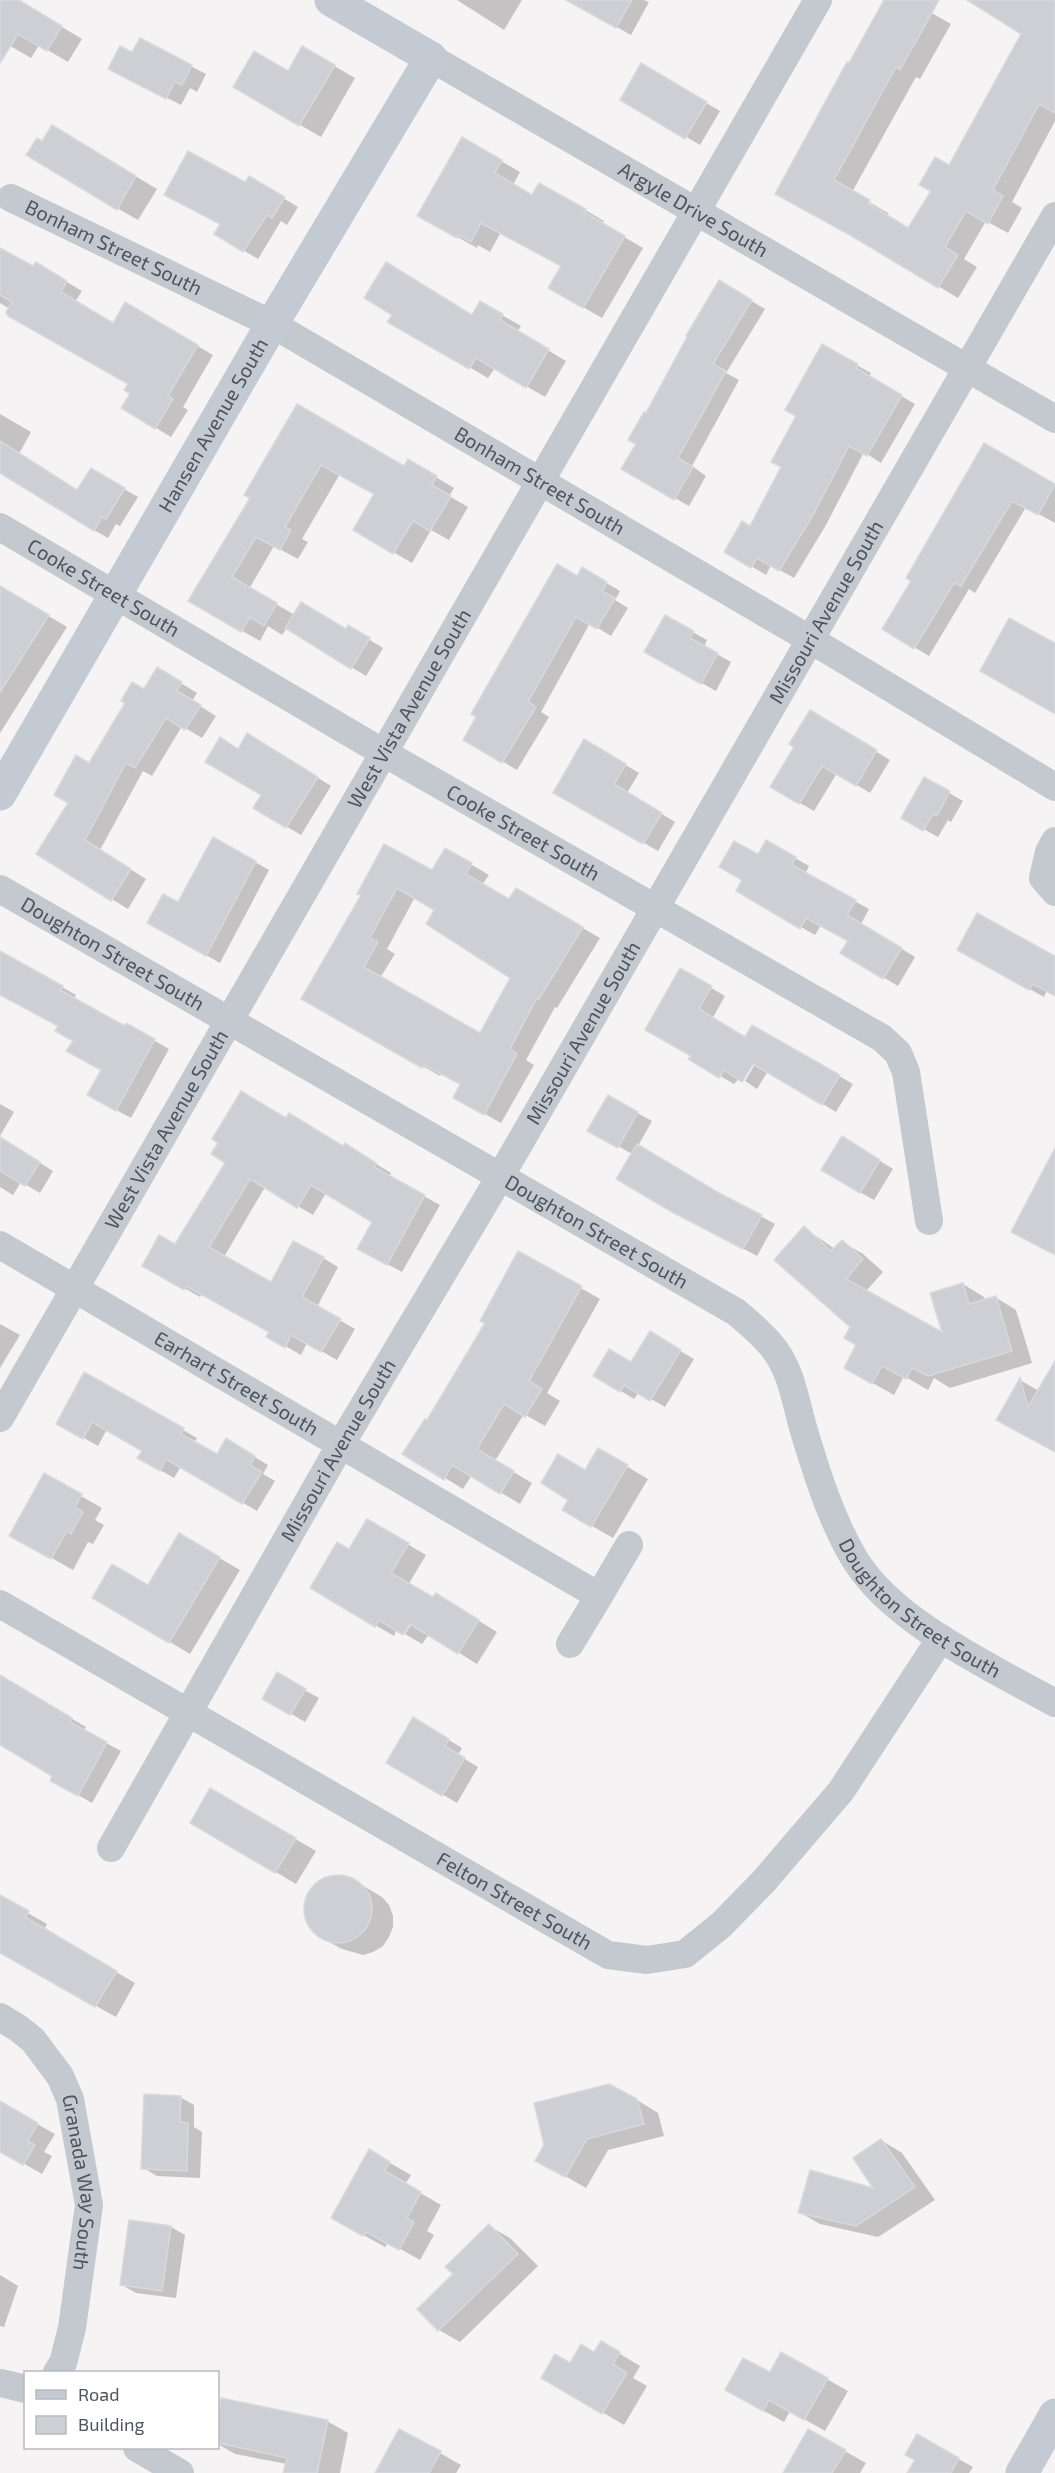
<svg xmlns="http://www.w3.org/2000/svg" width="1055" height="2473" viewBox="0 0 1055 2473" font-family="'Exo 2',sans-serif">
  <rect width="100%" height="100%" fill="#f5f3f3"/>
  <g fill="#0003" fill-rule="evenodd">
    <polygon points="0,0 17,0 82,39 68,62 39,45 31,58 0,40"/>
    <polygon points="457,0 522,0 504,30"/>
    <polygon points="588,0 644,0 649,2 631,35 583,8"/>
    <polygon points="886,0 909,0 951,24 920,79 916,77 852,192 888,213 887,216 909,229 950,167 1023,34 970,0 1044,0 1055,7 1055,121 1012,202 1022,208 1008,233 986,221 964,259 977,267 958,298 862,240 796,204 849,65"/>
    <polygon points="140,40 206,74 197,92 190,88 181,105 124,76"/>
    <polygon points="303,48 355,78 321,137 235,87 288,73"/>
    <polygon points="642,66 720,111 700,145 622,99"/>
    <polygon points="73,139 157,189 138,220 117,208 43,143"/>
    <polygon points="463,139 520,172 513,185 533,197 585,210 604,221 602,224 643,248 602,318 550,288 563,266 501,232 490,252 478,245 477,248 419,215"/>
    <polygon points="250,178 298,207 287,225 281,221 258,259 216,234"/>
    <polygon points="0,249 34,268 36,264 82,291 75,302 114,325 126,304 213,355 183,407 188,410 171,437 123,408 132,393 130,384 0,303"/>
    <polygon points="720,282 765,309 726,373 739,380 692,466 706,476 689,506 623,469 637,445 646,415"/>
    <polygon points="481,303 521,326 517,332 566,361 545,397 495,368 488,378 390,321 473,316"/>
    <polygon points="822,346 871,373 869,377 915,404 881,463 864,452 826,525 794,578 771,565 766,575 726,551 751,528 782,467"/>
    <polygon points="298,406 405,468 409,461 454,488 449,496 468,507 449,540 431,530 412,563 355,530 376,494 340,474 302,539 308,542 298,559 274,546 249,589 295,615 347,631 349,627 383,648 366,676 287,628 282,635 268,626 260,641 190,601 252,498"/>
    <polygon points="0,414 31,432 11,468 0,462"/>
    <polygon points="984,445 1055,484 1055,523 1026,507 975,593 969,589 929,656 884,629 913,580"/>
    <polygon points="91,470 138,497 120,526 116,524 108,538 94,530 78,491"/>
    <polygon points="596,577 620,591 615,600 628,608 611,636 590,623 541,712 549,717 517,770 465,739"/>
    <polygon points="0,587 67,627 0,733"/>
    <polygon points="665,617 707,640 704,647 731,662 716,691 646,652"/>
    <polygon points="158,669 197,693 192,701 216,716 202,738 182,726 152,776 143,771 100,850 146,879 128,909 38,854 70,803 89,765 145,691"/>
    <polygon points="810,712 890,760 870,793 837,773 814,811 772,787 796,747"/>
    <polygon points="585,741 639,773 627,793 675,822 658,851 555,792"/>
    <polygon points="262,743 331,786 301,835 255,808 263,795 239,750"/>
    <polygon points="925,779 963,801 951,822 948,820 938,837 904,818"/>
    <polygon points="214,839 269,870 220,963 149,923 178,904"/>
    <polygon points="767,842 809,866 805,874 869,909 861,924 915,957 898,986 842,953 850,941 821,925 815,935 738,891"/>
    <path d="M 446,850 L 489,875 L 482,885 L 510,901 L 516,890 L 600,938 L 557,1008 L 555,1007 L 526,1060 L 534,1065 L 501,1123 L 455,1097 L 462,1084 L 442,1074 L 440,1076 L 303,998 L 363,895 L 432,872 ZM 415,897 L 436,910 L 512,977 L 480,1035 L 380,978 L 395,954 L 387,949 Z"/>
    <polygon points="0,952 76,995 74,999 125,1028 127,1025 169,1049 131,1118 89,1095 103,1070 59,1026 1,994 0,996"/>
    <polygon points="973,958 1055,958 1055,994 1047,990 1044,997"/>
    <polygon points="681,970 725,996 712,1019 746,1039 788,1047 853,1084 836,1112 768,1071 757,1089 745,1081 758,1059 734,1084 691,1059 693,1055"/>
    <polygon points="608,1097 652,1121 638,1146 721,1195 775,1224 757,1256 688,1219 632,1154 590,1130"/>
    <polygon points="0,1104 14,1112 0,1136"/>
    <polygon points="287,1120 360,1154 391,1173 389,1177 440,1205 402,1272 374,1257 374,1222 326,1193 313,1215 265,1187 224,1257 272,1284 323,1258 338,1267 317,1307 355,1329 337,1360 307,1343 301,1355 268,1336 271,1331 202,1293 200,1297 144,1265 175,1246"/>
    <polygon points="0,1138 53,1171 40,1193 21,1182 13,1195 0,1187"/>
    <polygon points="856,1146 893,1169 874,1200 860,1192"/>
    <polygon points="804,1228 835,1249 842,1242 863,1254 883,1272 866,1291 944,1335 963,1284 984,1297 985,1301 995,1297 1016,1310 1032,1363 950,1388 934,1378 928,1390 904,1376 894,1395 846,1368 858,1345"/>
    <polygon points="519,1253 600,1299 547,1393 560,1401 545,1426 524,1414 495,1461 532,1483 520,1504 472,1475 463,1489 445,1478 428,1422 487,1323"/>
    <polygon points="0,1324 20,1335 0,1368"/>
    <polygon points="650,1333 694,1359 665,1407 639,1392 634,1399 595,1375 632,1364"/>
    <polygon points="85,1374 197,1438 194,1443 217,1456 226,1440 268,1465 263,1474 275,1481 257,1511 181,1466 174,1478 139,1458 144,1450 107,1429 98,1446 58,1423"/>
    <polygon points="1020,1380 1039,1391 1055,1389 1055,1451 1019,1431"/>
    <polygon points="599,1450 648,1479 613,1538 564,1510"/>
    <polygon points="44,1475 102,1508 95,1520 104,1525 93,1544 88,1542 73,1570 11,1535"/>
    <polygon points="368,1521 426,1555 408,1585 434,1599 455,1606 497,1632 477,1664 429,1634 422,1644 405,1634 415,1619 397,1629 394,1636 312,1588 350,1551"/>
    <polygon points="180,1535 240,1570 190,1654 94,1597 149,1587"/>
    <polygon points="277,1675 319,1698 305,1722 264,1698"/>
    <polygon points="5,1680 86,1727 84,1731 121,1751 92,1803 52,1780 54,1776 0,1729 0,1681"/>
    <polygon points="414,1719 462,1748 458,1755 478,1767 457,1803 388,1762"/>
    <polygon points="211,1790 316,1851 296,1884 192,1822"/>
    <polygon points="339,1876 350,1878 372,1891 382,1897 389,1905 393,1916 393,1927 389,1937 383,1946 373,1952 363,1955 342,1949 320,1937 307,1920 305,1910 308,1893 319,1882"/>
    <polygon points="0,1897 47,1924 44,1930 135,1983 116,2017 0,1952"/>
    <polygon points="180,2097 194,2105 194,2127 202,2132 200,2178 157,2176 143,2168"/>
    <polygon points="637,2100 658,2113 664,2136 608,2150 586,2188 538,2160"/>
    <polygon points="0,2103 55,2134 44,2152 52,2156 42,2174 0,2150"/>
    <polygon points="881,2140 902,2153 935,2200 878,2237 820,2224 799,2212 877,2191"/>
    <polygon points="369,2151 411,2175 405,2184 441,2205 427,2231 434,2235 420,2260 388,2242 385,2247 333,2218"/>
    <polygon points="489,2226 510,2238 538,2266 460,2342 439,2330 419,2309 455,2274"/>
    <polygon points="171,2227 185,2235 176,2298 136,2293 122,2285"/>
    <polygon points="0,2275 18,2286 4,2327 0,2326"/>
    <polygon points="602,2343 640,2366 633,2378 647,2386 624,2425 543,2377 595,2354"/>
    <polygon points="782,2354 848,2391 825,2431 790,2411 784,2422 727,2390 771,2374"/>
    <polygon points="223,2400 327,2421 348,2433 340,2473 285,2473 287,2464 235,2454 218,2444 218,2424"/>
    <polygon points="809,2431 866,2463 860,2473 785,2473"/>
    <polygon points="917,2436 973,2467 969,2473 909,2473 916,2460"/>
    <polygon points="440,2453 461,2465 456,2473 376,2473"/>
  </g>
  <g fill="#cecfd4" stroke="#d8d9dd" stroke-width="1.5" fill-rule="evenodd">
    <polygon points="0,0 19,0 62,26 47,51 18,34 0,63"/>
    <polygon points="566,0 632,0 616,28"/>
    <polygon points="884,0 939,0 900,70 896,67 834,180 870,200 868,203 908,228 931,191 919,185 935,157 949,165 1021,34 967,0 1055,0 1055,113 1039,104 993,190 1003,196 988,224 966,211 945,247 958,255 938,288 850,235 775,194 847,62 849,63"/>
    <polygon points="140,38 192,65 182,85 175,82 166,99 108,69 120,46 132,52"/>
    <polygon points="302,46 335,65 299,126 233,87 254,51 288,71"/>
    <polygon points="641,63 707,102 685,139 620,100"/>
    <polygon points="52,125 136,176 117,210 26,155 37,138 42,141"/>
    <polygon points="462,137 502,160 495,173 532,195 539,183 586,209 584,212 625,236 583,308 548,288 561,266 481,223 471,242 459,235 457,238 417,216"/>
    <polygon points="188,151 245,182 249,176 285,197 272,218 267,215 243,252 214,234 220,224 164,195"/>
    <polygon points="0,248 33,266 36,262 67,281 61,292 113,323 125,302 198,345 168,396 173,399 155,429 121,408 130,394 124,390 128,384 8,316 6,312 12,302 0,295"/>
    <polygon points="386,262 472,315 480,301 503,314 500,320 549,349 526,388 476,358 469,369 387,322 392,315 364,298"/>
    <polygon points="719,280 752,300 713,364 726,371 678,458 693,467 674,500 621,469 636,444 628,440 644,412 646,413 687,337 686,336"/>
    <polygon points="822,344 858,364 856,368 902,395 867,456 849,446 812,517 779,571 757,558 751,568 724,552 742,521 750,526 781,467 771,462 796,416 785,410"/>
    <polygon points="297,404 404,466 408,459 437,476 432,485 451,496 430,531 413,521 393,554 353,530 374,494 321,465 285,527 291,530 280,550 256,537 232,577 277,603 264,626 250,617 241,632 188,601 250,498 244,495"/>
    <polygon points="0,441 77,490 91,468 125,488 106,519 102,517 94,531 0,473"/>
    <polygon points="984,443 1055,484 1038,515 1012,501 961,586 954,583 914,649 882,629 911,581 906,578"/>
    <polygon points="557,564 577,576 582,567 607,582 602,591 615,598 597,629 576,617 528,702 536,707 502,763 463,740 476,717 471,714"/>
    <polygon points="0,586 49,615 0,692"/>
    <polygon points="301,602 346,629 348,625 370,638 351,669 285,628"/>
    <polygon points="665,615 694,631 690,638 718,653 701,684 644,652"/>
    <polygon points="1009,618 1055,643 1055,714 980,671"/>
    <polygon points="157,667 182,682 177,691 201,705 185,730 166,718 135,768 126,763 85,840 131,869 111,901 36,854 68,803 54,795 76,755 89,763 125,703 121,701 132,682 144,689"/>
    <polygon points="810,710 877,750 856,786 822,766 799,804 770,787 794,747 789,744"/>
    <polygon points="247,733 318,777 286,828 253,808 261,795 205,762 220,737 238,749"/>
    <polygon points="584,739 626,764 614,784 662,813 643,844 553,793"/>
    <polygon points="924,777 950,791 937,816 933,814 923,831 901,818"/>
    <polygon points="213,837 256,861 206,956 147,923 163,894 178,902"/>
    <polygon points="766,840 796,857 792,865 856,900 847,915 902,948 883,979 840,953 848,941 806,918 800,929 736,891 742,880 719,867 734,841 758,854"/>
    <path d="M 384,844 L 432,870 L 445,848 L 472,863 L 466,874 L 509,899 L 516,888 L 583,927 L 539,999 L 537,998 L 510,1049 L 517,1054 L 484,1115 L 453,1098 L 460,1084 L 424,1065 L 422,1068 L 301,999 L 361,895 L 357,894 ZM 397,888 L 434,910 L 426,924 L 510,978 L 480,1033 L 364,967 L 378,942 L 370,938 Z"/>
    <polygon points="977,913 1055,956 1055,996 1033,984 1029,990 957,950"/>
    <polygon points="0,951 63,986 60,990 125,1026 126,1023 155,1039 116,1111 87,1095 101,1070 66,1051 73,1041 55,1031 58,1026 0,995"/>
    <polygon points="680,968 712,986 699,1009 745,1037 752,1025 840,1075 822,1105 753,1064 742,1082 724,1070 719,1078 688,1059 691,1056 645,1030"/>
    <polygon points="241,1091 286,1118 289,1113 343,1146 345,1143 376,1163 374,1167 425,1195 387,1265 357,1249 372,1222 311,1185 297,1208 250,1179 209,1247 271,1282 293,1241 324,1257 302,1297 341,1319 321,1352 291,1335 285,1348 266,1337 269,1332 186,1286 184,1290 142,1266 159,1235 175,1244 225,1163 211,1154 218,1143 212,1139"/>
    <polygon points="608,1095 638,1112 618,1148 587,1131"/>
    <polygon points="842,1136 880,1160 860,1193 821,1170"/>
    <polygon points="0,1137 40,1162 25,1186 0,1171"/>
    <polygon points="637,1144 719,1193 762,1215 743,1249 672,1212 616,1179"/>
    <polygon points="1055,1148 1055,1255 1011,1232"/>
    <polygon points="804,1226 831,1251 842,1240 863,1259 846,1279 942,1332 930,1293 963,1283 969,1304 996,1296 1012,1351 928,1376 912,1368 906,1379 882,1366 872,1384 844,1368 856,1345 844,1338 850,1327 774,1260"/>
    <polygon points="518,1251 582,1286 529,1381 542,1389 525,1417 504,1404 477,1449 514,1471 500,1494 452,1465 444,1480 402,1454 425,1419 427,1420 485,1323 480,1321"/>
    <polygon points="650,1331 681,1350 650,1401 624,1385 620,1392 593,1376 609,1349 631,1362"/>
    <polygon points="1055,1361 1055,1452 996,1420 1020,1378 1028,1407"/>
    <polygon points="84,1372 184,1428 181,1434 217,1454 226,1438 255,1456 250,1465 262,1472 242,1504 166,1459 160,1471 137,1458 142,1451 92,1422 83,1439 56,1424"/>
    <polygon points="598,1448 628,1465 591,1527 562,1510 568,1500 541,1483 558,1454 585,1470"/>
    <polygon points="44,1473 82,1494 75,1507 83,1512 71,1534 67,1531 51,1559 9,1536"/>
    <polygon points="367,1519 409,1543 391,1573 433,1597 436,1593 479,1620 458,1654 410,1624 403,1635 379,1620 375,1627 310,1588 337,1542 349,1549"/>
    <polygon points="179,1533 220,1557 169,1643 92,1598 112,1564 148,1585"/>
    <polygon points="277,1672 306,1689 290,1715 262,1699"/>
    <polygon points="0,1675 72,1718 70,1722 107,1742 78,1796 50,1781 52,1776 0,1745"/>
    <polygon points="413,1717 449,1739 445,1746 465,1758 442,1796 386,1763"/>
    <polygon points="210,1788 296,1838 275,1873 190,1823"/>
    <circle cx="338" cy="1909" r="34"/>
    <polygon points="0,1895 29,1911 25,1917 117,1971 95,2007 0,1953"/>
    <polygon points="609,2084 637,2099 644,2124 587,2139 565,2177 535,2161 544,2145 534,2103"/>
    <polygon points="144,2094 181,2096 180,2122 188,2123 187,2171 141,2169"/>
    <polygon points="0,2101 38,2123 28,2141 35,2145 23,2165 0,2152"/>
    <polygon points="881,2139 915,2187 856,2226 798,2213 810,2170 873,2188 853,2158"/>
    <polygon points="369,2149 390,2162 385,2171 421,2192 407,2218 414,2222 399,2250 366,2232 363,2236 331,2218"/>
    <polygon points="129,2220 171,2226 162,2291 120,2285"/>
    <polygon points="489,2224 518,2254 438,2331 417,2309 453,2274 445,2267"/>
    <polygon points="601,2341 620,2352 613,2364 627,2373 602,2414 541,2378 555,2354 570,2363 581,2344 594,2352"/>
    <polygon points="781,2352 828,2378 804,2420 769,2400 763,2411 725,2390 743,2358 770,2372"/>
    <polygon points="221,2398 328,2420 317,2473 283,2473 287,2458 218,2443 218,2417"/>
    <polygon points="399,2429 441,2451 429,2473 375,2473"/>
    <polygon points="808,2429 846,2450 832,2473 783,2473"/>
    <polygon points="917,2434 959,2458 951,2473 907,2473 915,2460 905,2455"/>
  </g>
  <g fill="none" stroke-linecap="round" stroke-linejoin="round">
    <g stroke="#c3c9cf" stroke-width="28">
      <path id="s1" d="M 431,58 L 1055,419"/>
      <path id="s2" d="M 11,198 L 272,324 L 811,640 L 1055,787"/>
      <path id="s3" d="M 0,527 L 384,753 L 882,1038 L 898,1053 L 906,1072 L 929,1221"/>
      <polyline points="1055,841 1049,852 1043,878 1055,892"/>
      <path id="s4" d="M 0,889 L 736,1312 C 750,1324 764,1335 775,1350 C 792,1373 796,1404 804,1431 C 817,1474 831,1519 854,1558 C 892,1622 991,1667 1055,1703"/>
      <path id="s5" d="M 0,1245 L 599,1596 L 629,1545"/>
      <path id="s6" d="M 0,1418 L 818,0"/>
      <path id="s7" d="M 0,1604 L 608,1955 L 647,1960 L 685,1954 L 721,1925 L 764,1881 L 841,1791 L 941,1638"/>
      <polyline points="570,1644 599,1596"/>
      <path id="s8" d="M 111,1848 L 341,1444 L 500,1177 L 1055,216"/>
      <path id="s9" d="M 0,2017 L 18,2028 L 33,2040 L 60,2076 L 70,2099 L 89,2205 L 72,2328 L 63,2363 L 57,2372"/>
      <polyline points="0,2383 26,2389"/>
      <polyline points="137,2448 180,2473"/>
    </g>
    <g stroke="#c4cad3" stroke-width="33">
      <path id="s10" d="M 0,794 L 272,324 L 431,58 L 331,0"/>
      <polyline points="1022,2473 1055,2415"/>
    </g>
  </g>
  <g text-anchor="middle" stroke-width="6" stroke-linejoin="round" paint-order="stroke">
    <g font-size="20" fill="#4d545e" stroke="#fff">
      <text dy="7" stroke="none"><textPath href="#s1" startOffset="303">Argyle Drive South</textPath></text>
      <text dy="7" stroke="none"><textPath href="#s2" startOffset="114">Bonham Street South</textPath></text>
      <text dy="7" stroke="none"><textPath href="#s10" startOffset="426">Hansen Avenue South</textPath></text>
      <text dy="7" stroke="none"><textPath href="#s2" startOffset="600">Bonham Street South</textPath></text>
      <text dy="7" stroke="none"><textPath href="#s3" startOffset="120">Cooke Street South</textPath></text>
      <text dy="7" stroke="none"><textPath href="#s8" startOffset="1428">Missouri Avenue South</textPath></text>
      <text dy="7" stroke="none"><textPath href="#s6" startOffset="819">West Vista Avenue South</textPath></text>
      <text dy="7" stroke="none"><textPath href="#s3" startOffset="606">Cooke Street South</textPath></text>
      <text dy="7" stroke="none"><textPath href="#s4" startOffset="130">Doughton Street South</textPath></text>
      <text dy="7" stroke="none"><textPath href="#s8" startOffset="942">Missouri Avenue South</textPath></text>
      <text dy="7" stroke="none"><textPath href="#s6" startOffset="333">West Vista Avenue South</textPath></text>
      <text dy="7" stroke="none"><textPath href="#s4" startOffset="688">Doughton Street South</textPath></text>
      <text dy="7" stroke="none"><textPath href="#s5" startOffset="274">Earhart Street South</textPath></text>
      <text dy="7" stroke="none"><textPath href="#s8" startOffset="458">Missouri Avenue South</textPath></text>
      <text dy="7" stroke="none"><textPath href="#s4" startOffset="1210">Doughton Street South</textPath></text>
      <text dy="7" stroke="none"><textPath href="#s7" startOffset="594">Felton Street South</textPath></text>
      <text dy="7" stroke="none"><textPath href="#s9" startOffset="195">Granada Way South</textPath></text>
    </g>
  </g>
  <rect x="24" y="2371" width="195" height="78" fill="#ffffff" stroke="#b8bbbf" stroke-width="1.5"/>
  <rect x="36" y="2390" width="30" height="9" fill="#c4cad3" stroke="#b8bbbf" stroke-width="1.5"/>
  <text x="78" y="2401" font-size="18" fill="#4d545e">Road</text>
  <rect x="36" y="2416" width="30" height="18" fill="#cecfd4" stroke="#b8bbbf" stroke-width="1.5"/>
  <text x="78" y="2431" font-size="18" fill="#4d545e">Building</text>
</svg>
